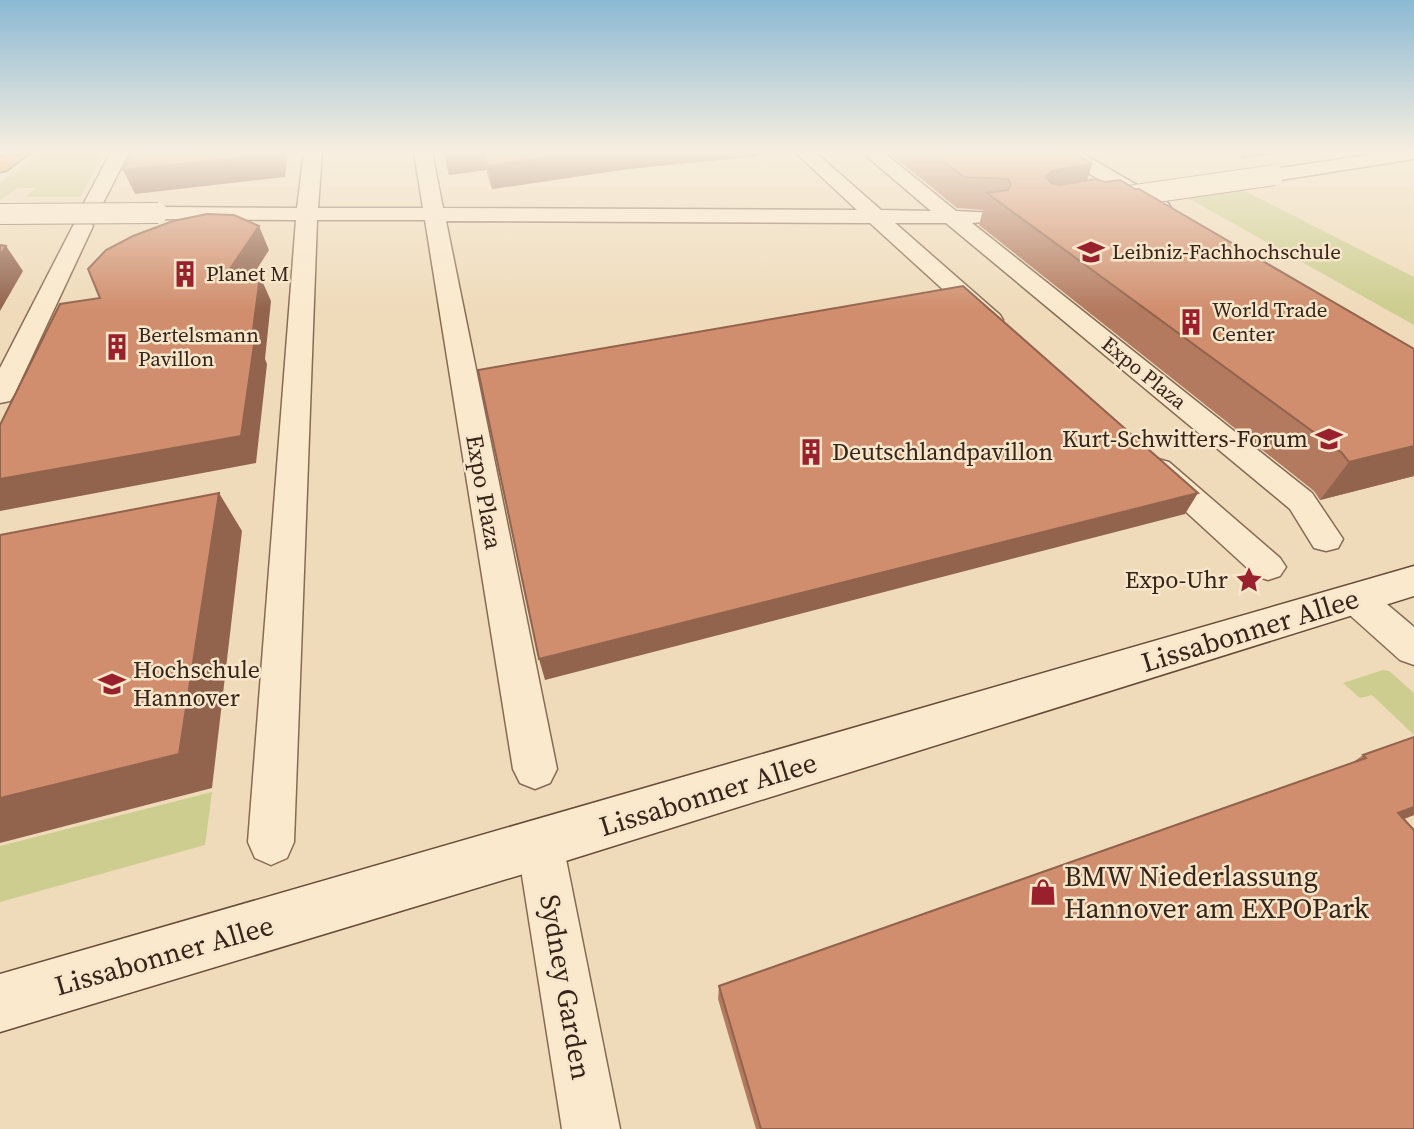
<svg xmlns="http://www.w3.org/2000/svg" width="1414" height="1129" viewBox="0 0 1414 1129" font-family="'Source Serif 4',serif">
  <rect width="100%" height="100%" fill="#efdbba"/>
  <g fill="#cccd8e">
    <polygon points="44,152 104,152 80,197 25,197 37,188 18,188 0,200 0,182"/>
    <polygon points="1243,190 1414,277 1414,325 1188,198"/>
    <polygon points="1383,670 1389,671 1414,693 1414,735 1372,695 1360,698 1343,683"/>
    <polygon points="212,792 205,845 0,902 0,846"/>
  </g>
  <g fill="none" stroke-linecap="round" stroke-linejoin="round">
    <defs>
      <g id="street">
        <polygon points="111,152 129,152 101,207 87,207 84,203"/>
        <polygon points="304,152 322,152 318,208 423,208 414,152 432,152 443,208 857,210 795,152 815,152 881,210 931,211 862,152 883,152 956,211 997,213 1000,217 997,221 972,223 1312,493 1343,539 1338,548 1326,551 1314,548 1290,509 946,223 895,223 1000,315 1003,320 1000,325 991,327 982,325 870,223 446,221 557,769 550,783 535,789 520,783 513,769 425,220 317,220 294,842 287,858 271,865 255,858 248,842 296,220 158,219 151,217 148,213 151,209 158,207 297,208"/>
        <polygon points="1388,152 1414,152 1414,159 1274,181 1265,175 1274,169"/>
        <polygon points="83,220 90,222 93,226 14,395 10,401 0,403 0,368 73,226 76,222"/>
        <polygon points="1158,459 1169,462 1280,558 1286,567 1280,576 1268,580 1256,576 1147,476 1142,469 1147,462"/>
        <polygon points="1356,585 1369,589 1414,627 1414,665 1400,660 1343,609 1338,599 1343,589"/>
        <polygon points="540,821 556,828 563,844 620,1129 562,1129 517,844 524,828"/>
      </g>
      <g id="secondary">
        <polygon points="1055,152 1080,152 1168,203 1171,208 1168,213 1152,213"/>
        <polygon points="1414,566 1414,596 540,869 0,1032 0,974"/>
      </g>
      <polygon id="highway" points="7,152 31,152 7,170 0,172 0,157"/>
    </defs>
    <use href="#street" stroke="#876a54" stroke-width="3"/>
    <use href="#secondary" stroke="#684b38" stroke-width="3"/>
    <use href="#highway" stroke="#543929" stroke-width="3"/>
    <use href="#street" fill="#fae9cd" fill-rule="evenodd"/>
    <use href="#secondary" fill="#fae9cd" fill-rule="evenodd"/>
    <use href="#highway" fill="#e59044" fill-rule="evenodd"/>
    <defs>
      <g id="street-bridge">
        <polyline points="1101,200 1274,175"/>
        <polyline points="0,214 158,213"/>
      </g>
    </defs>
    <use href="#street-bridge" stroke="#876a54" stroke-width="22" stroke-linecap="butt"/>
    <use href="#street-bridge" stroke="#fae9cd" stroke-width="20"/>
  </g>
  <g fill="#b37a5f">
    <polygon points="444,152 758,152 758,156 628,169 492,189 486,170 449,175"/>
    <polygon points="888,152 1073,152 1092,164 1087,181 1414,349 1414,476 1320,500 1314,491 979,225 983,210 957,208"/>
    <polygon points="1234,152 1285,152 1242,159"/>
    <polygon points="1414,737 1414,815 1404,819 1414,1129 756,1129 718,999 719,986 1352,763 1363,755"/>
  </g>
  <g fill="#92634d">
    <polygon points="277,152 288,152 285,177 135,194 123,170"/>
    <polygon points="444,152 483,152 486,170 449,175"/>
    <polygon points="583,152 758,152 758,156 628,169 492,189 488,166"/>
    <polygon points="1245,152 1285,152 1242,159"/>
    <polygon points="1092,164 1082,195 1042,202 1046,177 1051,171"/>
    <polygon points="259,226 269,250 233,307 221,282"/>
    <polygon points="6,246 23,271 0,311 0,256"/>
    <polygon points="260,276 271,301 265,359 267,364 256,463 0,511 0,479 252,338"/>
    <polygon points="1414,446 1414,476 1320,500 1349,462"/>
    <polygon points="219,493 242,531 212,788 0,843 0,798"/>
    <polygon points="1198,493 1185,514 545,680 539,659"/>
    <polygon points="1414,807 1414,815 1372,831 1398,813"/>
  </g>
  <g fill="#d08e6e" stroke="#92634d" stroke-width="2">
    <polygon points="132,152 277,152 277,154 123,170"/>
    <polygon points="483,152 583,152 488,166"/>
    <polygon points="932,152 1073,152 1092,164 1051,171 1046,177 1051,183 1060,185 1095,179 1105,182 1120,180 1135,189 1139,189 1414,349 1414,446 1349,462 1342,453 987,193 1008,190 1011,185 1008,179 964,177"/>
    <polygon points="207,214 234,215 259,226 221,282 260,276 252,338 255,338 241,436 0,479 0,425 60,304 100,298 88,269 106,250 133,236 173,221"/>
    <polygon points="0,245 6,246 0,256"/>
    <polygon points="963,286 1198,493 539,659 478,370"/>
    <polygon points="219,493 179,754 0,798 0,535"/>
    <polygon points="1414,737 1414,807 1398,813 1414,830 1414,1129 761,1129 719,986 1366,758 1363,755"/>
  </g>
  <linearGradient id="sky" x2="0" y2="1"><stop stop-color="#8bb9d3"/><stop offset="0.49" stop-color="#f8efe0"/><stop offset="1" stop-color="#f8efe0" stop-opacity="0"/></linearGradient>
  <rect width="1414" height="310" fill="url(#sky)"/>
  <defs>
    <symbol id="university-bare" viewBox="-9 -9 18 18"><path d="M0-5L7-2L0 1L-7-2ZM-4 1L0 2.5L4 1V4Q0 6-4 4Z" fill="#98212d" stroke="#f7e6ca" stroke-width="2.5" paint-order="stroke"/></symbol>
    <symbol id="building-bare" viewBox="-9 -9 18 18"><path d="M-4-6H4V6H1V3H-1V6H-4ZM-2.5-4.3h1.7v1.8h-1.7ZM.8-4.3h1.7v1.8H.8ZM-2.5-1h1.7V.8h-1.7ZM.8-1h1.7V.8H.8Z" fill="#98212d" stroke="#f7e6ca" stroke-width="2.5" paint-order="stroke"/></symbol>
    <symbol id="sight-bare" viewBox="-9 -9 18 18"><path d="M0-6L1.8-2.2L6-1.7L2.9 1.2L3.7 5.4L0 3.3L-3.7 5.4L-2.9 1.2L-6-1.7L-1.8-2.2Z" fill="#98212d" stroke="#f7e6ca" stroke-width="2.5" paint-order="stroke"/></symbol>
    <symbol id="shop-bare" viewBox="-9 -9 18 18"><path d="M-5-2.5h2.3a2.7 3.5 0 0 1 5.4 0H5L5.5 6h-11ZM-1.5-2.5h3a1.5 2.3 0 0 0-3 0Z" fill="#98212d" stroke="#f7e6ca" stroke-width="2.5" paint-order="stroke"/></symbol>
  </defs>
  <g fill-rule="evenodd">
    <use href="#university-bare" x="1072" y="233" width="38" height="38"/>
    <use href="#building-bare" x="166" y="255" width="38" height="38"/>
    <use href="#building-bare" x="1172" y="303" width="38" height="38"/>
    <use href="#building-bare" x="98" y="328" width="38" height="38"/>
    <use href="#university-bare" x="1310" y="420" width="38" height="38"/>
    <use href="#building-bare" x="792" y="433" width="38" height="38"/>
    <use href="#sight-bare" x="1230" y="561" width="38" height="38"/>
    <use href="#university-bare" x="93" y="665" width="38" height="38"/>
    <use href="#shop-bare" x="1024" y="873" width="38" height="38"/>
  </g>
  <g text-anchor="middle" stroke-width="5" stroke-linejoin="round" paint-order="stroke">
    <g font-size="21" fill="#35241a" stroke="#f7e6ca" text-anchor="start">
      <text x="1112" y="259">Leibniz-Fachhochschule</text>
      <text x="206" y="281">Planet M</text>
      <text x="1212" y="317">World Trade<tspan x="1212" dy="24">Center</tspan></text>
      <text x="138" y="342">Bertelsmann<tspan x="138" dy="24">Pavillon</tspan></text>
    </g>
    <g font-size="21" fill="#35241a" stroke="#f7e6ca">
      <text transform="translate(1144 373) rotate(39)" y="7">Expo Plaza</text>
    </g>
    <g font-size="24" fill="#35241a" stroke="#f7e6ca" text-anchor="end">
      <text x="1308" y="447">Kurt-Schwitters-Forum</text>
      <text x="832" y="460" text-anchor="start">Deutschlandpavillon</text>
      <text x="1228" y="588">Expo-Uhr</text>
      <text x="133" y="678" text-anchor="start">Hochschule<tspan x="133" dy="28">Hannover</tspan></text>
    </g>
    <g font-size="24" fill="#35241a" stroke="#f7e6ca">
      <text transform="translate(484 492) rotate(80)" y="8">Expo Plaza</text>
    </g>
    <g font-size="28" fill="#35241a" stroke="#f7e6ca">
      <text transform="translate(1250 630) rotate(-17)" y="10">Lissabonner Allee</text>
      <text transform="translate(708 794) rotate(-17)" y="10">Lissabonner Allee</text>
      <text transform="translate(164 955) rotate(-16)" y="10">Lissabonner Allee</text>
      <text transform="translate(566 987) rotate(80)" y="10">Sydney Garden</text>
    </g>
    <g font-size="28" fill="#35241a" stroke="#f7e6ca" text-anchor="start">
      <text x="1064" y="886">BMW Niederlassung<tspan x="1064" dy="32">Hannover am EXPOPark</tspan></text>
    </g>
  </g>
</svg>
